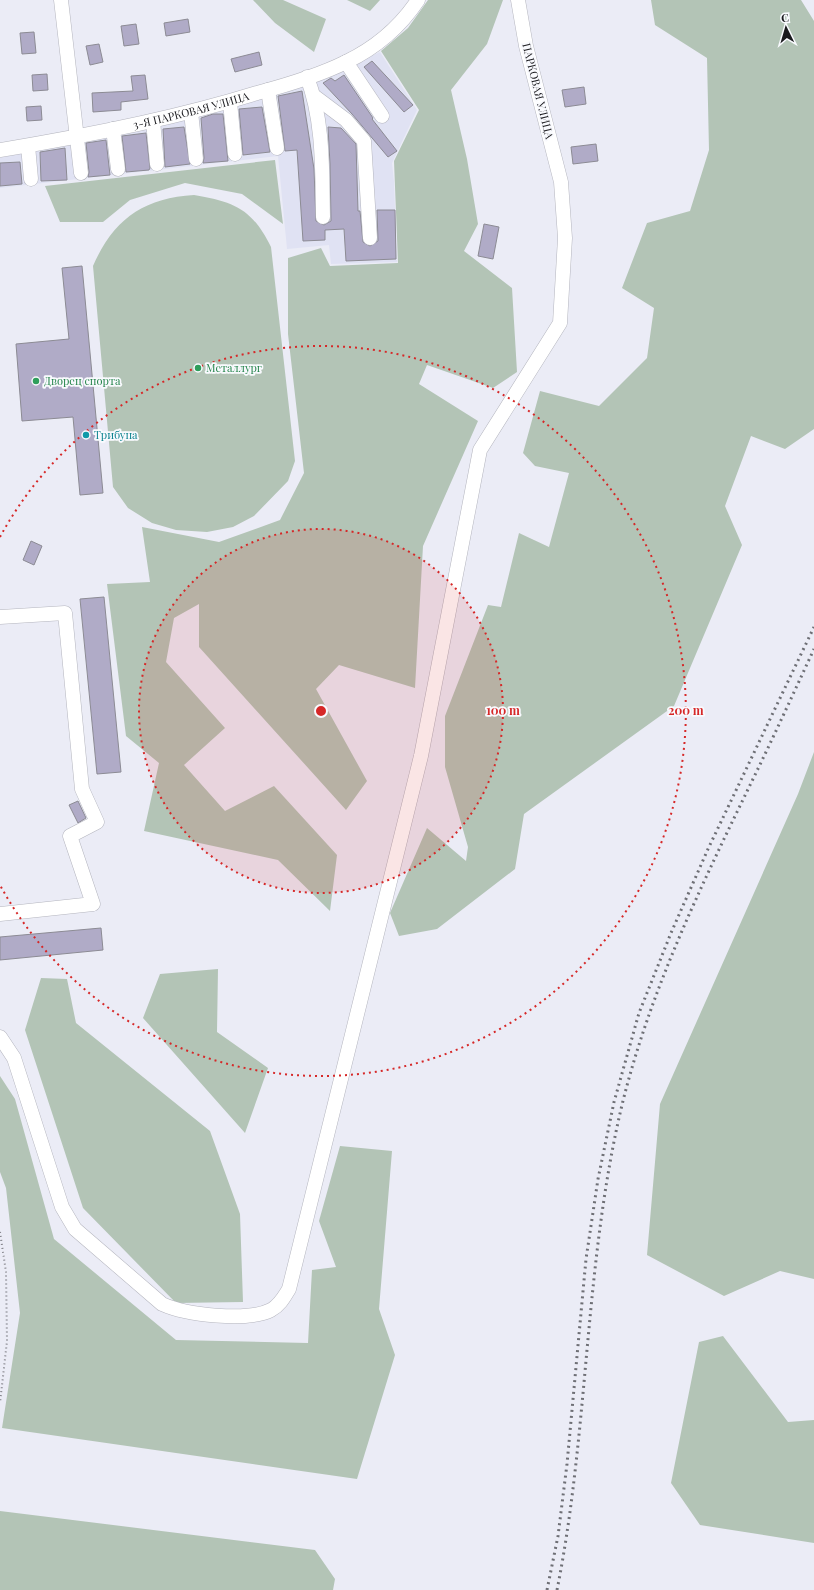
<svg xmlns="http://www.w3.org/2000/svg" width="814" height="1590" font-family="'Playfair Display',serif">
<style>
.built{fill:#e0e2f3}
.green{fill:#b3c4b6}
.building{fill:#b0abc7;stroke:#8c8b94}
.lines{fill:none;stroke-linecap:round;stroke-linejoin:round}
.minor-casing{stroke:#b4b5be;stroke-width:15}
.path{stroke:#7f7f86;stroke-width:2;stroke-dasharray:1 3;stroke-linecap:butt}
.minor{stroke:#fff;stroke-width:14}
.rail{stroke:#6e6f75;stroke-width:3;stroke-dasharray:2 4;stroke-linecap:butt}
.ring{fill:none;stroke:#d62828;stroke-width:2;stroke-dasharray:2 4}
.leisure-dot{fill:#2e9e5b;stroke:#f9fafe;stroke-width:1.5}
.culture-dot{fill:#0f9aa8;stroke:#f9fafe;stroke-width:1.5}
.labels{text-anchor:middle;stroke-width:3.5;stroke-linejoin:round;paint-order:stroke}
.street-label{font-size:11px;fill:#19191d;stroke:#f9fafe}
.leisure-label{font-size:11px;fill:#27864d;stroke:#f9fafe;text-anchor:start}
.culture-label{font-size:11px;fill:#0d838f;stroke:#f9fafe;text-anchor:start}
.centre{fill:#d62828;stroke:#f9fafe;stroke-width:2}
.ring-label{font-size:12px;text-anchor:middle;font-weight:bold;fill:#d62828;stroke:#f9fafe;stroke-width:3.5;stroke-linejoin:round;paint-order:stroke}
</style>
<rect width="100%" height="100%" fill="#ebecf6"/>
<path class="built" d="M380,52L417,110L392,163L394,182L397,262L331,264L329,245L287,249L278,156L0,188V158L316,82Z"/>
<path class="green" d="M253,0H283L326,19L314,52L275,23Z
M347,0H380L370,11Z
M428,0H503L487,44L451,90L467,159L478,224L464,251L512,288L517,372L493,388L427,365L419,384L478,421L423,546L415,688L339,665L316,689L367,781L346,810L199,647V604L174,618L166,662L225,728L184,765L225,811L274,786L337,855L330,911L278,860L144,831L159,763L126,736L107,584L150,582L142,527L219,542L280,520L304,473L288,334V258L321,248L330,266L398,263L394,161L419,110L381,51L408,28Z
M651,0H801L814,21V429L785,449L751,436L725,506L742,545L674,706L524,814L515,869L437,929L399,936L390,913L427,828L466,861L468,847L445,767V716L488,605L501,607L519,533L549,547L569,473L535,466L523,453L540,391L599,406L647,358L654,308L622,288L647,223L690,211L709,150L707,58L655,25Z
M275,160L283,224L242,194L185,183L130,200L103,222H60L45,186Z
M194,195C235,202 252,209 271,247L295,461L288,481L254,516L233,527L207,532L176,530L152,523L128,508L113,487L93,266C113,220 143,198 194,195Z
M814,752V1279L780,1271L724,1296L647,1255L660,1104L798,794Z
M218,969L217,1032L268,1068L245,1133L143,1018L160,974Z
M41,978L67,979L76,1023L210,1131L240,1214L243,1302L176,1303L83,1208L25,1030Z
M0,1076L15,1099L54,1239L176,1340L308,1343L312,1270L336,1267L319,1221L340,1146L392,1151L379,1309L395,1355L357,1479L2,1428L20,1313L6,1188L0,1172Z
M723,1336L788,1422L814,1420V1543L700,1525L671,1483L699,1342Z
M0,1511L315,1550L335,1579L333,1590H0Z"/>
<path class="building" d="M188,19L190,32L166,36L164,23Z
M136,24L139,44L124,46L121,26Z
M34,32L36,53L22,54L20,33Z
M99,44L103,62L90,65L86,46Z
M259,52L262,65L235,72L231,59Z
M372,61L413,105L404,112L364,67Z
M47,74L48,90L33,91L32,75Z
M145,75L148,99L121,102V110L93,112L92,93L133,91L131,76Z
M344,75L373,118L372,119L397,151L388,157L352,114L323,83L331,78L335,81Z
M584,87L586,104L565,107L562,90Z
M302,91L314,169L316,221L324,225L331,221L330,164L328,127L341,128L356,144L358,211H360L363,242L370,246L378,241L377,210H395L396,259L346,261L344,229L325,230V240L303,241L297,150L285,151L278,96Z
M41,106L42,120L27,121L26,107Z
M262,107L270,152L243,155L239,109Z
M213,114H223L228,161L203,163L204,158L201,118Z
M184,127L190,164L165,167L163,129Z
M146,133L150,168L149,170L126,172L122,136Z
M106,140L110,175L88,177L89,172L86,143Z
M596,144L598,161L573,164L571,147Z
M65,148L67,180L41,181L40,152Z
M20,162L22,184L0,186V163Z
M484,224L499,227L493,259L478,256Z
M82,266L103,493L80,495L73,417L22,421L16,344L69,339L62,268Z
M31,541L42,546L34,565L23,560Z
M104,597L121,772L97,774L80,599Z
M78,801L86,818L78,823L69,805Z
M101,928L103,950L0,960V937Z"/>
<g class="lines">
<g class="minor-casing">
<g id="minor">
<path d="M61,0L81,173"/>
<path d="M346,62L382,116"/>
<path d="M307,77C324,121 322,171 323,217"/>
<path d="M268,90L277,148"/>
<path d="M314,96L346,120L364,141L370,238"/>
<path d="M230,102L235,154"/>
<path d="M191,112L196,159"/>
<path d="M153,121L157,164"/>
<path d="M113,129L118,169"/>
<path d="M28,146L31,179"/>
<path id="s1" d="M0,150C86,136 173,119 257,93C287,85 318,76 346,62C375,48 400,27 418,0"/>
<path d="M0,617L65,613L82,789L97,822L70,836L93,904L0,914"/>
<path d="M0,1037L14,1058L62,1207L75,1229L162,1304C186,1315 247,1322 271,1310C280,1305 284,1297 289,1289L421,756L480,450L560,323L565,238L561,182L526,46L518,0"/>
</g>
</g>
<path class="path" d="M0,1232L6,1272L7,1341L0,1403"/>
<use href="#minor" class="minor"/>
<path class="rail" d="M547,1590L558,1536L567,1464L586,1259L598,1179L614,1102L639,1013L671,933L708,849L814,627
M557,1590C589,1430 584,1264 622,1105C650,990 702,884 753,779C774,736 794,692 814,649"/>
</g>
<circle cx="321" cy="711" r="182" fill="#d62828" fill-opacity=".12"/>
<g class="ring">
<circle cx="321" cy="711" r="182"/>
<path d="M0 537A365 365 0 1 1 0 885"/>
</g>
<g class="leisure-dot">
<circle cx="198" cy="368" r="4"/>
<circle cx="36" cy="381" r="4"/>
</g>
<circle class="culture-dot" cx="86" cy="435" r="4"/>
<g class="labels">
<g class="street-label">
<text transform="translate(538 91) rotate(76)" y="4">ПАРКОВАЯ УЛИЦА</text>
<text dy="4" stroke="none"><textPath href="#s1" startOffset="195">3-Я ПАРКОВАЯ УЛИЦА</textPath></text>
</g>
<g class="leisure-label">
<text x="206" y="372">Металлург</text>
<text x="44" y="385">Дворец спорта</text>
</g>
<g class="culture-label">
<text x="94" y="439">Трибуна</text>
</g>
</g>
<circle cx="321" cy="711" r="6" class="centre"/>
<g class="ring-label">
<text x="503" y="715">100 m</text>
<text x="686" y="715">200 m</text>
</g>
<g transform="translate(786 28) rotate(355)" stroke="#f9fafe" stroke-width="3" paint-order="stroke">
<path d="M0-3L7 15L0 10L-7 15Z" fill="#19191d"/>
<text y="-6" font-size="11" font-weight="bold" text-anchor="middle" fill="#19191d">С</text>
</g>
</svg>
